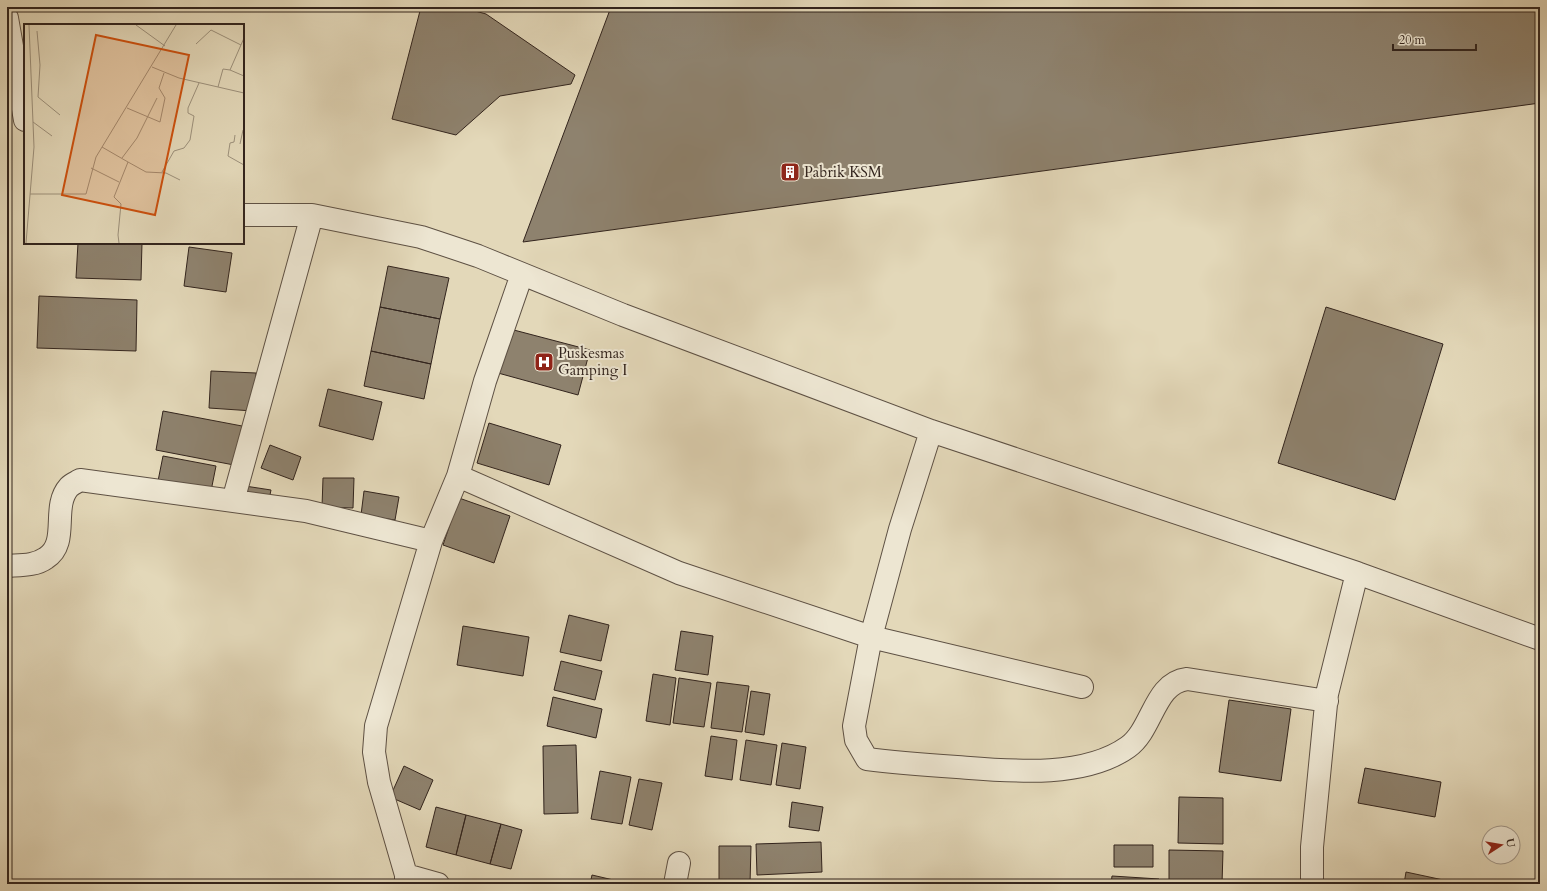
<svg xmlns="http://www.w3.org/2000/svg" width="1547" height="891" font-family="Cardo,serif">
<style>
.building{fill:#8e826e;stroke:#32241d}
.lines{fill:none;stroke-linecap:round;stroke-linejoin:round}
.minor-casing{stroke:#5e5144;stroke-width:24}
.minor{stroke:#ede6d2;stroke-width:22}
.labels{text-anchor:middle;stroke-width:4;stroke-linejoin:round;paint-order:stroke}
.poi-label{font-size:15px;fill:#32241d;stroke:#ede6d2;text-anchor:start}
.inset-road{fill:none;stroke:#9c907b;stroke-width:1}
.view{fill:#cd510f;fill-opacity:0.15;stroke:#cd510f;stroke-width:2}
.inset-edge{fill:none;stroke:#32241d;stroke-width:2}
</style>
<rect width="100%" height="100%" fill="#e3d8b9"/>
<filter id="stains"><feTurbulence type="fractalNoise" baseFrequency=".005" numOctaves="4"/><feColorMatrix values="0 0 0 0 .2 0 0 0 0 .09 0 0 0 0 .02 0 0 0 .5 -.17"/></filter>
<radialGradient id="worn" r=".72"><stop offset=".6" stop-color="#630" stop-opacity="0"/><stop offset="1" stop-color="#630" stop-opacity=".3"/></radialGradient>
<path class="building" d="M421,7H461L486,14L575,75L571,84L500,96L456,135L392,119Z
M611,7H1540V103L523,242Z
M78,243H142L141,280L76,278Z
M189,247L232,253L226,292L184,286Z
M388,266L449,278L440,319L380,307Z
M39,296L137,300L136,351L37,348Z
M380,307L440,319L431,364L371,351Z
M1326,307L1443,344L1395,500L1278,463Z
M510,329L590,350L578,395L498,373Z
M371,351L431,364L424,399L364,386Z
M211,371L256,373L253,411L209,408Z
M328,389L382,402L373,440L319,426Z
M163,411L242,426L234,465L156,450Z
M489,423L561,445L549,485L477,463Z
M270,445L301,457L293,480L261,468Z
M163,456L216,466L211,491L158,481Z
M323,478H354L353,508L322,507Z
M245,486L271,490L268,504L242,500Z
M364,491L399,497L395,520L361,515Z
M459,498L510,516L494,563L443,545Z
M569,615L609,625L601,661L560,652Z
M463,626L529,637L523,676L457,665Z
M681,631L713,636L708,675L675,670Z
M561,661L602,671L595,700L554,690Z
M653,674L676,678L670,725L646,721Z
M679,678L711,683L704,727L673,723Z
M717,682L749,686L742,732L711,728Z
M751,691L770,694L764,735L745,732Z
M553,697L602,709L596,738L547,726Z
M1229,700L1291,709L1281,781L1219,772Z
M711,736L737,740L732,780L705,776Z
M746,740L777,745L771,785L740,780Z
M782,743L806,747L800,789L776,785Z
M576,745L578,813L544,814L543,746Z
M404,766L433,780L420,810L390,797Z
M1365,768L1441,782L1435,817L1358,803Z
M600,771L631,777L622,824L591,819Z
M639,779L662,783L652,830L629,825Z
M1179,797L1223,798V844L1178,843Z
M792,802L823,807L819,831L789,827Z
M436,807L466,815L456,855L426,847Z
M466,815L501,824L490,864L456,855Z
M501,824L522,830L511,869L490,864Z
M821,842L822,872L757,875L756,844Z
M1114,845H1153V867H1114Z
M719,846H751L750,884H719Z
M1169,850L1223,851L1222,884H1169Z
M1406,872L1462,884H1404Z
M592,875L622,882L621,884H590Z
M1112,876L1159,879L1158,884H1111Z"/>
<g class="lines">
<g class="minor-casing">
<path id="minor" d="M7,18L25,120
M243,215H312L421,237L478,256L623,315L931,431L1357,573L1540,639
M931,431L900,529L871,637L854,726L856,740L867,759C897,763 927,765 957,767C1009,771 1083,779 1128,747C1153,729 1154,683 1187,679L1327,701
M458,476L679,573L871,637L1082,687
M233,501L312,215
M7,566C20,565 35,566 46,558C70,543 51,507 69,487C72,484 77,482 80,480L306,511L431,541L458,476L485,381L522,274
M406,875L438,884
M406,884V875L379,782L374,752L376,726L431,541
M675,884L679,863
M1312,884V847L1327,694L1357,573"/>
</g>
<use href="#minor" class="minor"/>
</g>
<defs>
<g id="building-square" transform="scale(1)"><rect x="-9" y="-9" width="18" height="18" rx="4" fill="#8f2418" stroke="#ede6d2"/><path d="M-4-6H4V6H1V3H-1V6H-4ZM-2.5-4.3h1.7v1.8h-1.7ZM.8-4.3h1.7v1.8H.8ZM-2.5-1h1.7V.8h-1.7ZM.8-1h1.7V.8H.8Z" fill="#fff"/></g>
<g id="hospital-square" transform="scale(1)"><rect x="-9" y="-9" width="18" height="18" rx="4" fill="#8f2418" stroke="#ede6d2"/><path d="M-5-5h3v3.5h4V-5h3V5h-3V1.5h-4V5h-3Z" fill="#fff"/></g>
</defs>
<g fill-rule="evenodd">
<use href="#building-square" x="790" y="172"/>
<use href="#hospital-square" x="544" y="362"/>
</g>
<g class="labels">
<g class="poi-label">
<text x="804" y="177">Pabrik KSM</text>
<text x="558" y="358">Puskesmas<tspan x="558" dy="17">Gamping I</tspan></text>
</g>
</g>
<g transform="translate(24 24)">
<rect width="220" height="220" fill="#e3d8b9"/>
<path class="inset-road" d="M112,1L141,22M13,7L16,41L14,73L36,91M172,20L187,6L217,21M128,43L155,54L220,69M206,46L220,52M194,63L199,45L206,46L220,14M103,84L136,98L141,74L135,64L140,49M9,98L28,112M211,111L210,118L206,119L204,132L220,141M216,120L219,106M78,123L104,138L90,173L97,180L94,211L95,219M98,134L113,114L133,74M104,138L122,148L142,149L156,156M67,144L95,158M138,148L150,127L160,124L166,116L170,92L164,89V84L175,59M0,149V164M6,170H62L72,133L152,1M2,219L10,123L5,1"/>
<path class="view" d="M72,11L165,31L131,191L38,171Z"/>
<rect width="220" height="220" class="inset-edge"/>
</g>
<rect width="1547" height="891" fill="none" stroke="#e3d8b9" stroke-width="24"/>
<rect x="8" y="8" width="1531" height="875" fill="none" stroke="#32241d" stroke-width="2"/>
<rect x="12" y="12" width="1523" height="867" fill="none" stroke="#32241d"/>
<g transform="translate(1501 845) rotate(78)"><circle r="19" fill="#ede6d2" stroke="#a2988a"/>
<path d="M0-3L7 15L0 10L-7 15Z" fill="#8f2418"/>
<text y="-6" font-size="11" font-weight="bold" text-anchor="middle" fill="#32241d">U</text>
</g>
<path d="M1393 44v6h83v-6" fill="none" stroke="#32241d" stroke-width="2"/>
<text x="1399" y="44" font-size="12" fill="#32241d" stroke="#ede6d2" stroke-width="3" paint-order="stroke">20 m</text>
<rect width="100%" height="100%" filter="url(#stains)"/>
<rect width="100%" height="100%" fill="url(#worn)"/>
</svg>
